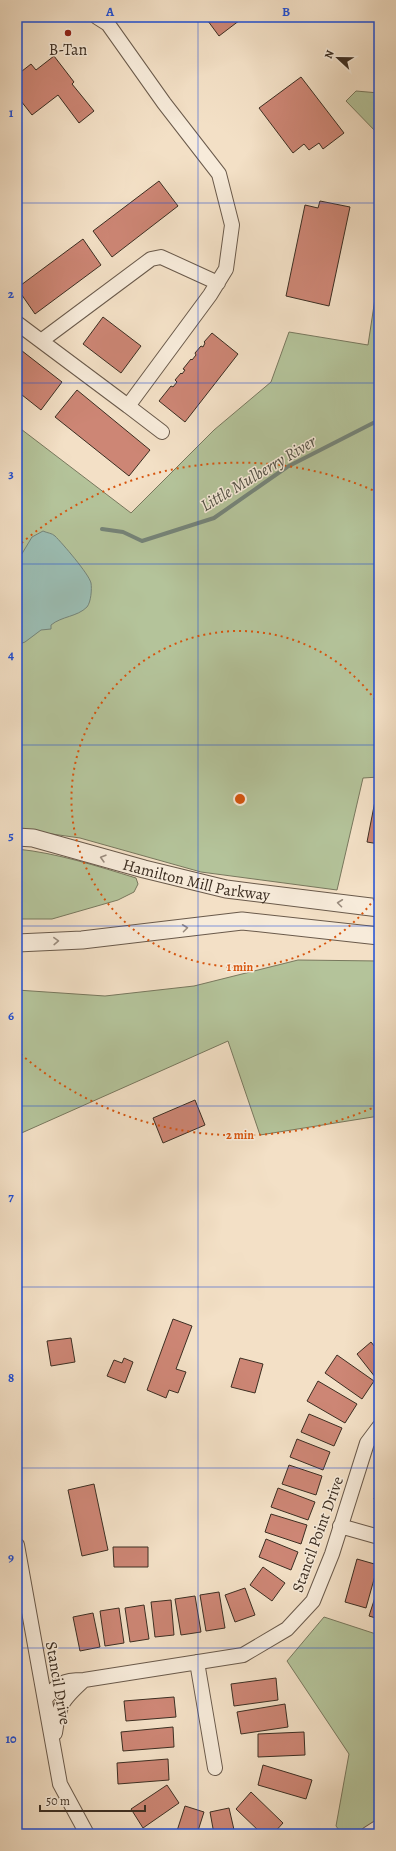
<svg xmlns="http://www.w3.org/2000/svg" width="396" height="1851" font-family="Alegreya,serif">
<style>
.green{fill:#b4c39a;stroke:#78785e}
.water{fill:#9bbdb3;stroke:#758479}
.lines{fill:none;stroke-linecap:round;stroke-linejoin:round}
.stream{stroke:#758479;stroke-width:4}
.building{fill:#cd8675;stroke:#3c2e22}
.minor-casing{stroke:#6a5a4b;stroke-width:16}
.tertiary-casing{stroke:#6a5a4b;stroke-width:19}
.minor{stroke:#f7ebda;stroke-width:14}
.tertiary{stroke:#f7ebda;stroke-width:17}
.oneway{stroke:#9a8c7e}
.grid{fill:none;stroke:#1d4ed8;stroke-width:1;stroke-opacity:0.55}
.ring{fill:none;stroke:#d7550e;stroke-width:2;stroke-dasharray:2 4}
.poi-dot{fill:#8f2418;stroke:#f7ebda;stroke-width:1.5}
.labels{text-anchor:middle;stroke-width:3;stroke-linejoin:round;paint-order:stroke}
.poi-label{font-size:16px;fill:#3c2e22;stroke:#f7ebda}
.street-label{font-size:16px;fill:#3c2e22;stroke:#f7ebda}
.water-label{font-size:17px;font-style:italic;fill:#545246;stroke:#f7ebda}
.centre{fill:#d7550e;stroke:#f7ebda;stroke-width:2}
.ring-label{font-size:12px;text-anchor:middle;font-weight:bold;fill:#d7550e;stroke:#f7ebda;stroke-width:3;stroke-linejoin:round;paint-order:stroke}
.neatline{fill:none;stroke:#1d4ed8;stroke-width:1.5}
.grid-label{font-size:13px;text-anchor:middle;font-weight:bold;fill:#1d4ed8}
</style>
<rect width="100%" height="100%" fill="#f3e0c6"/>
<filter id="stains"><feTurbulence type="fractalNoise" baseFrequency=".005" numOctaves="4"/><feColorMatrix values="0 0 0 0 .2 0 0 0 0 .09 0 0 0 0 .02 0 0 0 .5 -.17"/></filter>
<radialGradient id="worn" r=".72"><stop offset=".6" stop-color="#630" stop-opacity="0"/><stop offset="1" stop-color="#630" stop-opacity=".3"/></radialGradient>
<path class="green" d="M356,91L379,93V135L346,101Z
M379,272V777L363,778L337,890L201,872L80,838L17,829V426L131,513L214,430L271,382L289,332L368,345Z
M17,849C57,853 97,866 136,878L138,884L134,892L118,900L52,919H17Z
M298,960L379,961V1116L260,1135L228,1041L17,1135V990L105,996L194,986Z
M324,1617L379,1635V1831L374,1834H342L336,1826L349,1754L287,1661Z"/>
<path class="water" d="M43,531C47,533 52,533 55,536C62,543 89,574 91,583C92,589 91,602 87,607C77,617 62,616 51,625V629L41,630L25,642L17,645V562L32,537Z"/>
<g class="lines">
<path class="stream" d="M102,529L123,532L142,541L214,518L287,467L379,420"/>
</g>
<path class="building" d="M205,17H244L219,36Z
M54,56L74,82L72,84L94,111L79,123L58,95L32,115L17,96V75L31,64L36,70Z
M301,77L344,133L323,149L319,143L309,150L304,144L293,153L259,108Z
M159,181L178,206L112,257L93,231Z
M320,201L350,207L329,306L286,296L305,205L318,208Z
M83,239L101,265L35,314L17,288Z
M103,317L141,346L121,373L83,344Z
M212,333L238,354L185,422L159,401L171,386L173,387L177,382L175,380L181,373L182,374L185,370L183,369L191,359L192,360L196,355L195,353L201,346L203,347L205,343L204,342Z
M17,347L62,382L41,410L17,391Z
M77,390L150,450L129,476L55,417Z
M375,801L379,802V844L367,842Z
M195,1100L205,1125L163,1143L153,1118Z
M173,1319L192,1326L176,1369L186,1372L178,1393L169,1390L166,1398L147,1390Z
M71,1338L75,1362L51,1366L47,1341Z
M371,1342L379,1352V1382L357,1354Z
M337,1355L374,1381L362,1399L325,1373Z
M124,1358L133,1362L125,1383L107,1376L114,1360L122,1363Z
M240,1358L263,1364L255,1393L231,1387Z
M318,1381L357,1404L345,1423L307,1401Z
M309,1414L342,1428L334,1446L301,1432Z
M297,1439L330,1452L323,1470L290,1457Z
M289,1465L322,1476L316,1495L282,1484Z
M94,1484L108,1550L82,1556L68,1490Z
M379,1486V1502L374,1499Z
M278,1488L315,1502L308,1520L271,1507Z
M271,1514L307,1525L301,1544L265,1532Z
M266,1539L298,1552L291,1570L259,1557Z
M113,1547H148V1567H114Z
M357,1559L378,1565L366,1608L345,1602Z
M263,1567L285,1583L272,1601L250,1585Z
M379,1585V1619L369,1616Z
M245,1588L255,1615L235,1622L225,1595Z
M219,1592L225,1628L206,1631L200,1595Z
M195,1596L201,1632L181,1635L175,1599Z
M171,1600L174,1635L155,1637L151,1602Z
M144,1605L149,1639L130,1642L125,1608Z
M119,1608L124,1643L105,1646L100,1611Z
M93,1613L100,1647L80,1651L73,1617Z
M276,1678L278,1700L234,1706L231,1684Z
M174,1697L176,1717L126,1721L124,1701Z
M285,1704L288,1727L241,1734L237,1712Z
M173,1727L174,1747L123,1751L121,1732Z
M304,1732L305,1755L258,1757V1734Z
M168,1759L169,1780L118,1784L117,1763Z
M263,1765L312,1780L306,1799L258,1785Z
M167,1785L179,1803L143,1828L131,1809Z
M251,1792L283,1823L273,1834H262L236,1809Z
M185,1806L204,1812L197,1834H176Z
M229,1808L235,1834H214L210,1812Z"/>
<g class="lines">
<g class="minor-casing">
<path id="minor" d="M97,17L108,24L164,103L219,174L232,225L226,269L210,295L128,406L41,341L151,259L161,257L218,283
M17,323L41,341
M128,406L162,432
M340,1526L379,1537
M17,1545L60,1784L87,1834
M197,1662L215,1768
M45,1699C59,1683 62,1680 84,1680L243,1655L287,1629L313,1601L332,1554L367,1443L379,1427
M55,1733C59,1704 62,1700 84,1680
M368,1834L379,1827"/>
</g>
<g class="tertiary-casing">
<g id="tertiary">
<path id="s1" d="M17,837L33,838L144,869L226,889L379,908"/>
<path d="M17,943L82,940L242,921L379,936"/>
</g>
</g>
<use href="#minor" class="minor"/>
<use href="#tertiary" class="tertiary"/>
</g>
<defs><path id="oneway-chevron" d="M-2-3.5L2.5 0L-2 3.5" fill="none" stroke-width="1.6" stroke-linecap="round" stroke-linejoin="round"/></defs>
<g class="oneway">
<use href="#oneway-chevron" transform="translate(103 858) rotate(-164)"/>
<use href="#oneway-chevron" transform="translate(340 903) rotate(-173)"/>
<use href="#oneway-chevron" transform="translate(185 928) rotate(-7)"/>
<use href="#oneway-chevron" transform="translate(56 941) rotate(-2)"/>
</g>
<path class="grid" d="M198,17V1834M17,203H379M17,383H379M17,564H379M17,745H379M17,926H379M17,1106H379M17,1287H379M17,1468H379M17,1648H379"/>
<g class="ring">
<path d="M378 894A168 168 0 1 1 378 704"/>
<path d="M377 1106A336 336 0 0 1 17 1051M17 547A336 336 0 0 1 377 492"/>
</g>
<circle class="poi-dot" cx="68" cy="33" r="4"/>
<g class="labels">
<g class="poi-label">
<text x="68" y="55">B-Tan</text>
</g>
<g class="street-label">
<text dy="6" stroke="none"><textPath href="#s1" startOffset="185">Hamilton Mill Parkway</textPath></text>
<text transform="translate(317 1534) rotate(-70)" y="6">Stancil Point Drive</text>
<text transform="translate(59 1683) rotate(80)" y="6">Stancil Drive</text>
</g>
<g class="water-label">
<text transform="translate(258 473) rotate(-31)" y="6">Little Mulberry River</text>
</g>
</g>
<circle cx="240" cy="799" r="6" class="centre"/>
<g class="ring-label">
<text x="240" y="971">1 min</text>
<text x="240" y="1139">2 min</text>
</g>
<rect width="396" height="1851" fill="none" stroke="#f3e0c6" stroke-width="44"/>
<g transform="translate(338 58) rotate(292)" stroke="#f7ebda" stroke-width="3" paint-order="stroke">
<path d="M0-3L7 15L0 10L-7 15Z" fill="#3c2e22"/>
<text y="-6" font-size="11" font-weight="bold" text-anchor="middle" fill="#3c2e22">N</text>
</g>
<path d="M40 1805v6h105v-6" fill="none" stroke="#3c2e22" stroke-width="2"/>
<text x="46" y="1805" font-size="12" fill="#3c2e22" stroke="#f7ebda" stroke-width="3" paint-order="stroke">50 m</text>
<rect x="22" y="22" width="352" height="1807" class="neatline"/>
<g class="grid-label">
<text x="110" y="16">A</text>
<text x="286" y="16">B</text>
<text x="11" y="117">1</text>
<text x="11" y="298">2</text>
<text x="11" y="478">3</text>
<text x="11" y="659">4</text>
<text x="11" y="840">5</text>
<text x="11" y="1020">6</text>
<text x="11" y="1201">7</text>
<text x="11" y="1382">8</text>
<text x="11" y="1562">9</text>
<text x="11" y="1743">10</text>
</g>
<rect width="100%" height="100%" filter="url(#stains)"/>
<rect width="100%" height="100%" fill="url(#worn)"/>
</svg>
